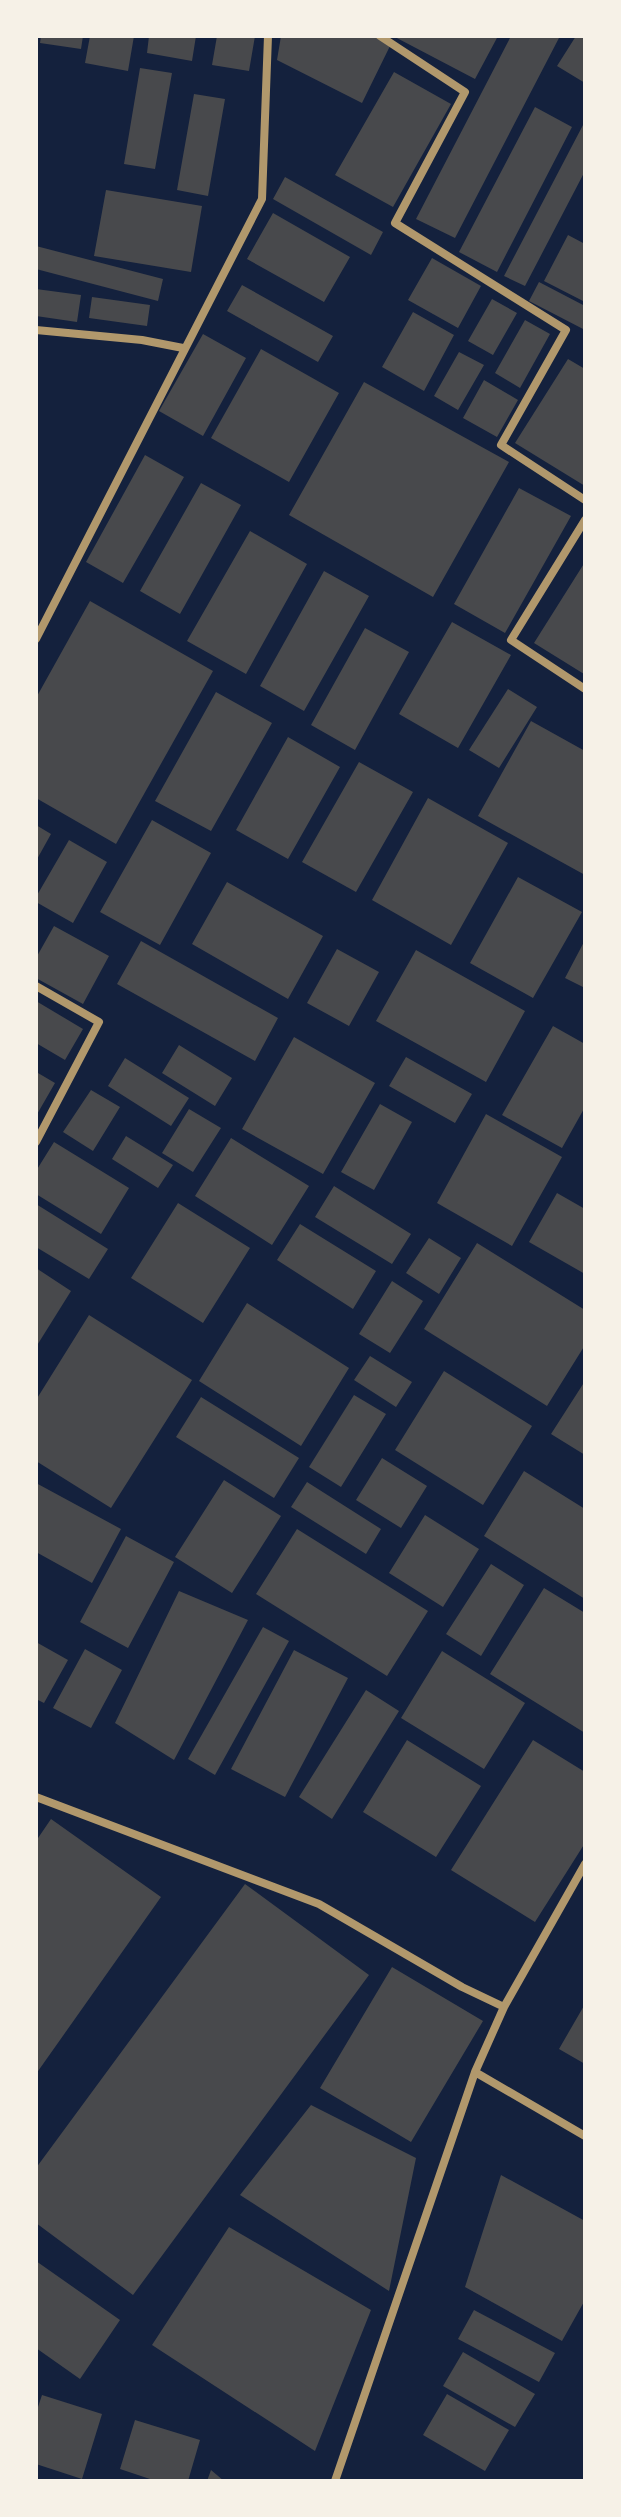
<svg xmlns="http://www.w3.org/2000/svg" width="621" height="2517" font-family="'Golos Text',sans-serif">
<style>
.building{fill:#48494c}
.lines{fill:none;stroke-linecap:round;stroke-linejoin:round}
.minor{stroke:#b1986c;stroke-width:8}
</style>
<rect width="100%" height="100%" fill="#14213d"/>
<path class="building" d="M41,36H83L81,49L40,43Z
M90,36H134L128,71L85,63Z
M149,36H196L192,61L147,53Z
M217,36H255L249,71L212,65Z
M281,36H375L390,46L362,103L277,60Z
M393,36H498L475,79Z
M511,36H560L455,238L416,219Z
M576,36H585V83L557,66Z
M140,68L172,73L155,169L124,164Z
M394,72L451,104L393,207L335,175Z
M194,94L225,99L208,196L177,190Z
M535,107L572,127L497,272L459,252Z
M583,125L585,126V171L525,286L504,276Z
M285,177L383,232L371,255L273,199Z
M106,190L202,206L191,272L94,256Z
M273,213L350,257L324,302L247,259Z
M568,235L585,244V302L544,281Z
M36,246L163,279L158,301L36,269Z
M432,258L481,286L458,328L408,300Z
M539,282L585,306V330L529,301Z
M242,285L333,336L318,362L227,311Z
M36,289L81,295L77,322L36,316Z
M92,297L150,305L147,326L89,318Z
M492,299L517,313L493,355L468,341Z
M413,312L454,335L424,391L382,367Z
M525,320L550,334L520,388L495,373Z
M203,334L246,358L203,436L159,411Z
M261,349L339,393L289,482L211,438Z
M459,352L484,365L458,410L434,396Z
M568,359L585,369V486L515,443Z
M484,380L518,400L497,437L463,418Z
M364,382L509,462L433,597L289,515Z
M145,455L184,477L123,583L86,562Z
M201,483L241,505L180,614L140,591Z
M519,488L571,516L505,633L454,604Z
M250,531L307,564L246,674L187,641Z
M585,562V673L584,674L534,643Z
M324,571L369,596L304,711L260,686Z
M90,601L213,671L116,844L36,798V698Z
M452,622L511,655L458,748L399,714Z
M365,628L409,652L355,750L311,725Z
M508,689L537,707L499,768L469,750Z
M216,692L272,723L211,831L155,801Z
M531,721L585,751V875L478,816Z
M288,737L340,767L288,859L236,830Z
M359,762L413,792L356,892L302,862Z
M428,798L508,843L451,945L372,900Z
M152,820L211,853L160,945L100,912Z
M36,825L51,834L36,861Z
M69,840L107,862L73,923L36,902V897Z
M518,877L582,912L533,998L470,963Z
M227,882L323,936L288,999L192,944Z
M54,926L109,956L83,1004L36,978V958Z
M585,940V988L565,978Z
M141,941L278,1018L255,1061L117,984Z
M337,949L379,972L349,1026L307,1003Z
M416,950L525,1011L486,1082L376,1021Z
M36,1001L83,1029L65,1060L36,1043Z
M553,1026L585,1044V1107L562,1148L502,1115Z
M294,1037L375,1083L323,1174L242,1129Z
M179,1045L232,1078L215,1106L162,1073Z
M406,1057L472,1094L455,1123L389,1086Z
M125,1058L189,1098L171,1126L108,1086Z
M38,1073L55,1083L36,1116V1077Z
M91,1090L120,1107L93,1151L63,1132Z
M380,1104L412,1122L374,1190L341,1172Z
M189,1109L221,1128L193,1172L162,1153Z
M486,1114L562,1157L512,1246L437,1203Z
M126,1136L173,1165L158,1188L112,1159Z
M231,1138L309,1186L272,1245L195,1196Z
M54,1142L129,1188L101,1234L36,1194V1171Z
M334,1186L411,1234L392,1264L315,1217Z
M557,1193L585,1209V1274L529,1242Z
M178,1203L250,1248L203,1323L131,1278Z
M36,1204L108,1249L89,1279L36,1247Z
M300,1224L376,1271L353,1309L277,1260Z
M429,1238L461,1258L439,1294L406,1273Z
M477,1243L585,1310V1345L547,1406L424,1329Z
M36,1268L71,1291L36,1347Z
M392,1281L423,1301L390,1353L359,1334Z
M247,1303L349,1368L301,1446L199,1381Z
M89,1315L192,1380L111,1508L36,1461V1400Z
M370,1356L412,1382L396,1407L354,1380Z
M444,1371L532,1426L483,1505L395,1450Z
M585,1381V1455L551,1434Z
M354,1395L386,1414L341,1487L309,1467Z
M201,1397L299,1458L274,1498L176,1437Z
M382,1458L427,1486L401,1528L356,1500Z
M524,1471L585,1509V1599L484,1536Z
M224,1480L281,1516L232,1593L175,1557Z
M307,1482L381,1529L366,1554L291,1507Z
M36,1483L121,1529L92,1583L36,1552Z
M425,1515L479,1549L443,1607L389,1573Z
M297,1529L428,1611L387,1676L256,1594Z
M126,1536L174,1562L128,1648L80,1622Z
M491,1564L524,1585L481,1656L446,1634Z
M544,1588L585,1613V1733L490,1674Z
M179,1591L248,1620L174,1760L115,1723Z
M263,1627L289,1641L215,1775L188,1759Z
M36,1642L68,1660L44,1703L36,1699Z
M85,1649L122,1670L91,1728L53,1708Z
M294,1650L348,1678L285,1797L231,1769Z
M442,1651L525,1703L484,1769L401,1718Z
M366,1690L399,1711L332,1819L299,1797Z
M407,1740L481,1786L436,1857L363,1812Z
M533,1740L585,1772V1843L535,1922L451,1870Z
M51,1819L161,1897L36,2074V1841Z
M245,1884L369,1975L133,2295L36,2223V2168Z
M392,1967L483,2021L411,2142L320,2088Z
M585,2004V2064L559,2049Z
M311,2105L416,2158L389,2291L240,2195Z
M501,2175L585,2221V2300L562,2341L465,2287Z
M229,2227L371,2310L315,2451L152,2345Z
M36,2261L120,2320L80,2379L36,2348Z
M474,2310L555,2353L539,2382L458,2339Z
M463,2352L535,2394L515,2427L443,2386Z
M447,2394L509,2430L485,2471L423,2435Z
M42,2395L102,2414L82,2479L36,2464V2413Z
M135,2420L200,2440L188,2481H156L120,2469Z
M211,2470L224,2481H207Z"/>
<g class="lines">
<path class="minor" d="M380,36L465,92L395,223L566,330L501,445L585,500
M36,330L142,340L183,348
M585,520L511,640L585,689
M36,639L262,199L268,36
M36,986L99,1022L36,1142
M36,1797L319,1904L462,1987L504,2007
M475,2072L585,2136
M335,2481L475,2072L504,2007L585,1864"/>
</g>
<rect width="621" height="2517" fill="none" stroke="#f6f1e7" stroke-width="76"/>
</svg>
